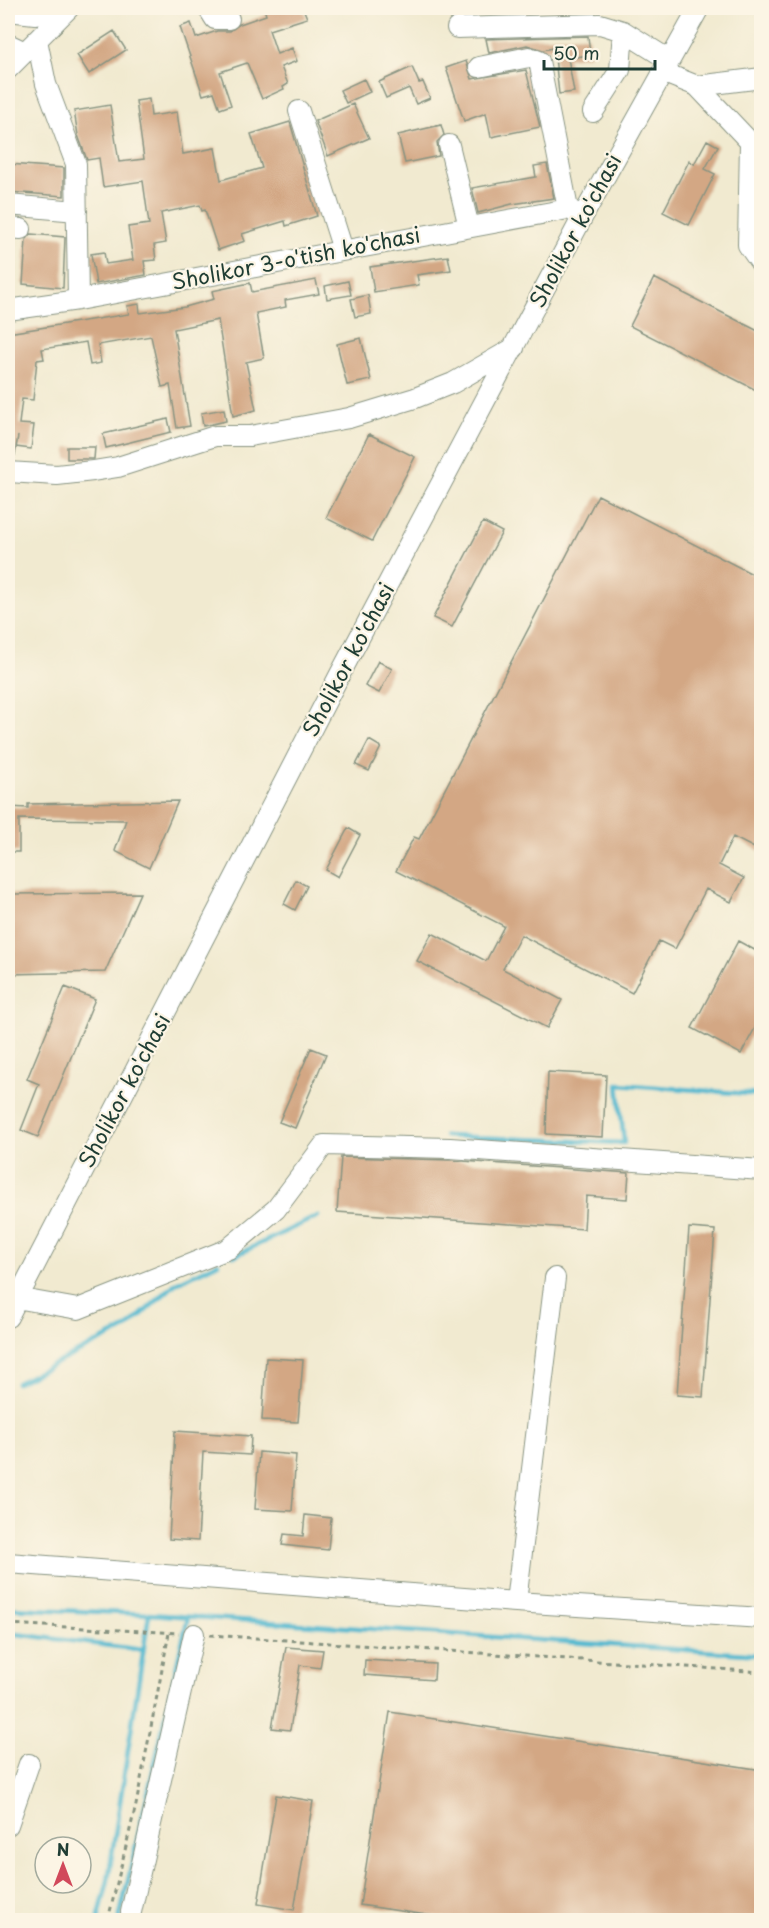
<svg xmlns="http://www.w3.org/2000/svg" width="769" height="1928" font-family="'Playpen Sans',sans-serif">
<style>
.lines{fill:none;stroke-linecap:round;stroke-linejoin:round}
.stream{stroke:#52b9d0;stroke-width:4.5}
.building{fill:#d3a784}
.minor-casing{stroke:#889482;stroke-width:22}
.path{stroke:#889482;stroke-width:3;stroke-dasharray:4.5 4.5;stroke-linecap:butt}
.minor{stroke:#fff;stroke-width:20}
.labels{text-anchor:middle;stroke-width:4.5;stroke-linejoin:round;paint-order:stroke}
.street-label{font-size:21px;fill:#1f3d34;stroke:#fcf5e5}
</style>
<rect width="100%" height="100%" fill="#fcf5e5"/>
<filter id="ink" filterUnits="userSpaceOnUse"><feTurbulence type="fractalNoise" baseFrequency=".0167" numOctaves="2"/><feDisplacementMap in="SourceGraphic" scale="12" xChannelSelector="R" yChannelSelector="G"/><feConvolveMatrix kernelMatrix="1 2 1 2 8 2 1 2 1" color-interpolation-filters="sRGB"/></filter>
<filter id="wash" filterUnits="userSpaceOnUse"><feTurbulence type="fractalNoise" baseFrequency=".008" numOctaves="4" result="noise"/><feDisplacementMap in="SourceGraphic" scale="24" xChannelSelector="R" yChannelSelector="G"/><feGaussianBlur stdDeviation="1.35" result="paint"/><feColorMatrix in="noise" values="0 0 0 0 0 0 0 0 0 0 0 0 0 0 0 0 0 1.4 0 .05"/><feComposite in="paint" operator="in"/></filter>
<g filter="url(#wash)">
<rect width="100%" height="100%" fill="#f1ead0"/>
<g class="lines">
<path class="stream" d="M445,1136L624,1143L618,1084L762,1095
M234,1256L318,1216
M17,1383L128,1327L176,1283L218,1263
M8,1608L149,1614L762,1655
M8,1633L143,1650
M98,1920L108,1880L149,1614
M119,1920L188,1617"/>
</g>
<g id="blocks">
<path class="building" d="M264,8H303L307,18L269,30L277,54L292,48L297,61L281,67L288,84L283,87L284,89L262,99L247,63L220,72L231,105L220,109L214,92L203,95L180,27L191,23L196,38L217,31H230L240,24L266,15Z
M114,31L126,50L89,74L77,55Z
M588,36L590,55L568,58L574,92L559,94L554,48L543,50L527,45L489,53L486,39Z
M466,61L472,79L526,70L540,127L491,137L486,113L464,121L446,68Z
M412,67L419,83L423,82L430,98L416,104L409,88L386,98L379,82Z
M364,79L370,92L346,103L340,90Z
M149,99L151,116L177,112L183,154L215,148L221,180L262,168L251,134L290,122L317,216L286,226L285,221L242,234L245,241L218,250L205,210L202,211L200,205L161,213L166,243L154,245L156,260L144,261L146,275L96,284L91,254L104,252L106,264L133,260L128,227L149,224L143,181L103,187L99,158L87,160L78,135L74,111L110,105L119,162L144,159L136,101Z
M353,104L369,138L328,156L315,121Z
M441,125L444,135L437,142L439,156L405,163L398,135Z
M707,140L718,146L705,169L715,174L689,225L663,212L689,161L694,164Z
M8,164L64,168V196L8,192Z
M547,164L554,198L512,204L478,213L472,188L536,177L534,166Z
M31,234L65,237L63,288L23,284L26,240Z
M448,256L451,270L417,275L419,285L374,292L370,267Z
M654,278L762,333V393L630,326Z
M316,280L319,294L285,300L286,307L256,313L264,358L246,362L256,410L233,416L218,320L174,329L190,426L177,428L170,385L162,387L151,336L98,345L101,363L90,365L86,342L42,349L44,359L37,360L33,400L22,399L19,424L34,425L31,449L16,447L18,436L15,455H8L10,398H8V333L129,314L127,306L139,304L140,313L185,307L214,299L212,291L250,283L252,292Z
M348,281L351,295L327,299L325,286Z
M368,295L371,314L355,317L351,299Z
M361,338L371,380L347,385L337,344Z
M224,409L226,421L203,426L201,413Z
M168,419L171,432L106,448L103,434Z
M369,434L415,457L372,541L326,518Z
M67,447H95L94,459H67Z
M598,495L762,579V852L733,837L719,865L744,878L731,902L706,889L675,949L659,941L632,993L521,935L503,969L562,1000L547,1028L417,961L432,933L486,961L504,926L396,871L414,837L419,839Z
M483,522L502,532L452,627L433,618Z
M378,661L392,669L379,693L365,686Z
M369,740L381,747L369,771L356,765Z
M178,801L149,868L115,851L126,820L19,819V852H8V807L28,808V804Z
M348,828L360,835L338,877L326,870Z
M296,880L307,886L295,910L284,904Z
M140,893L105,972L8,974V894Z
M738,941L762,954V1015L741,1054L692,1028Z
M65,987L95,999L38,1137L21,1130L39,1084L27,1079Z
M311,1048L326,1054L295,1128L279,1122Z
M548,1072L606,1075L603,1137L546,1134Z
M341,1157L449,1160L629,1173L627,1199L586,1196L584,1229L337,1212Z
M689,1228L715,1230L703,1397L677,1395Z
M266,1358L303,1360L298,1422L262,1420Z
M175,1431L251,1436L250,1455L203,1452L198,1541L169,1539Z
M259,1452L296,1455L292,1511L255,1509Z
M305,1515L331,1518L328,1550L282,1545L284,1534L303,1536Z
M286,1647L323,1650L320,1668L300,1665L290,1730L272,1728Z
M365,1660L435,1664L434,1680L364,1675Z
M390,1712L762,1770V1920H461L360,1905Z
M276,1795L313,1801L294,1910L258,1904Z"/>
</g>
</g>
<g filter="url(#ink)">
<use href="#blocks" fill-opacity="0" stroke="#889482" stroke-width="1.5"/>
<g class="lines">
<g class="minor-casing">
<path id="minor" d="M208,8L215,19H229
M8,11L35,14L64,8
M457,28L600,24L623,31L669,60
M37,40L46,84L76,164L78,300
M8,44L25,52
M479,67L529,57L539,61L568,209
M8,69L69,8
M662,72L697,86L750,142L748,245L762,265
M697,86L762,78
M299,111L343,250
M593,112L620,70L623,31
M449,145L469,227
M8,205L77,211
M8,228L21,229
M8,310L78,300L568,209L583,216
M8,472L57,475L93,471L118,467L215,436H250L349,418L415,398L453,383L514,348
M16,1298L78,1309L228,1249L276,1209L324,1145L450,1148L762,1170
M8,1317L339,676L583,216L699,8
M8,1563L516,1602L762,1618
M516,1602L555,1278
M8,1825L29,1764
M131,1912L194,1634"/>
</g>
<path class="path" d="M8,1624L179,1633
M210,1635L762,1672
M108,1920L136,1805L169,1633"/>
<use href="#minor" class="minor"/>
</g>
</g>
<g class="labels">
<g class="street-label">
<text transform="translate(576 231) rotate(-62)" y="7">Sholikor ko'chasi</text>
<text transform="translate(296 259) rotate(-11)" y="7">Sholikor 3-o'tish ko'chasi</text>
<text transform="translate(349 660) rotate(-62)" y="7">Sholikor ko'chasi</text>
<text transform="translate(125 1091) rotate(-62)" y="7">Sholikor ko'chasi</text>
</g>
</g>
<rect width="769" height="1928" fill="none" stroke="#fcf5e5" stroke-width="30"/>
<g transform="translate(63 1865)"><circle r="28" fill="#fcf5e5" stroke="#a4ab9e" stroke-width="1.5"/>
<path d="M0-4.5L10 22L0 15L-10 22Z" fill="#d1495b"/>
<text y="-9" font-size="16" font-weight="bold" text-anchor="middle" fill="#1f3d34">N</text>
</g>
<path d="M544 60v9h111v-9" fill="none" stroke="#1f3d34" stroke-width="3"/>
<text x="553" y="60" font-size="18" fill="#1f3d34" stroke="#fcf5e5" stroke-width="4.5" paint-order="stroke">50 m</text>
</svg>
